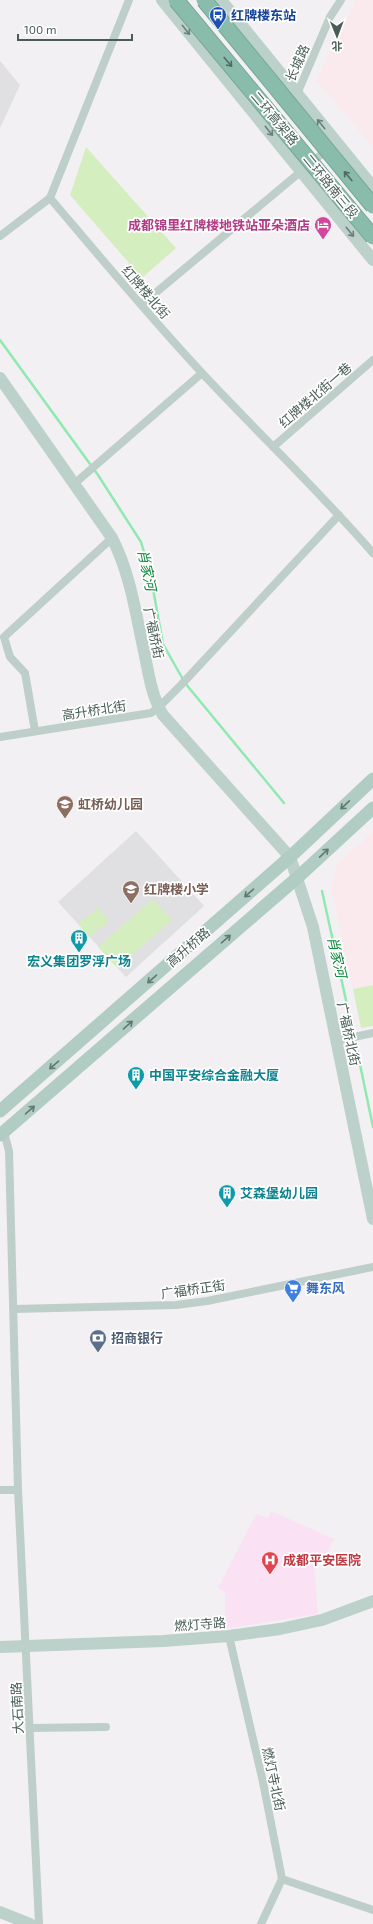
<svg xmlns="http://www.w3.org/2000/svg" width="373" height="1924" font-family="'Exo 2','Noto Sans SC',sans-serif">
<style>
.commercial{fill:#fbeaed}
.education{fill:#e0dfe1}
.medical{fill:#fae2f4}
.green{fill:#d5eec0}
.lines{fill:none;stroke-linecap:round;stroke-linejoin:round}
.stream{stroke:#8fe9b0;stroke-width:2.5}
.street{stroke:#becec8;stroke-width:8}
.secondary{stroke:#bcd1ca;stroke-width:12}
.primary{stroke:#b1cdc3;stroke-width:13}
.highway-bridge-casing{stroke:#75a898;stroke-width:17;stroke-linecap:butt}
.highway-bridge{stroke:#8abcac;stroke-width:15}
.oneway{stroke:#6b8078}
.oneway2{stroke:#526b62}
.oneway3{stroke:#627970}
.labels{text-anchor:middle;stroke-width:3.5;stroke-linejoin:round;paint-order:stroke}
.transit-label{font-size:13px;font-weight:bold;fill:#164399;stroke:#fff;text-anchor:start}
.street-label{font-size:13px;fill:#485d55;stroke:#fff}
.hotel-label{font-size:13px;font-weight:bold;fill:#b23c85;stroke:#fff;text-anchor:end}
.education-label{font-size:13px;font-weight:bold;fill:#785e54;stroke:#fff;text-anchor:start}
.culture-label{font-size:13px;font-weight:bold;fill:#0d838f;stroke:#fff;text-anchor:start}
.shop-label{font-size:13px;font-weight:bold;fill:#366cbe;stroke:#fff;text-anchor:start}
.service-label{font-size:13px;font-weight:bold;fill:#4e5e75;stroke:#fff;text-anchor:start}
.health-label{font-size:13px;font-weight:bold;fill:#be3a42;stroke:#fff;text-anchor:start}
.water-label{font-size:14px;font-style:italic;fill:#12883e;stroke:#fff}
</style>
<rect width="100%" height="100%" fill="#f2f0f2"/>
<path class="commercial" d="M356,0H373V147L316,80Z
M373,832V985L353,989L331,887L337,865Z"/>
<path class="education" d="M0,61L20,85L0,128Z
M136,831L204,906L126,977L58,902Z"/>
<path class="medical" d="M271,1511L334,1539L324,1560L314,1564L318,1614L225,1629V1592L218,1588L256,1514L268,1518Z"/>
<path class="green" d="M86,147L176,248L142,278L70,195Z
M153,899L172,920L117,968L98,947Z
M99,908L109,922L88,937L78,923Z
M373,985V1026L361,1028L353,989Z"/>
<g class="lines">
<path class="stream" d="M0,340L98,475L141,542L150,572L163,644L185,683L284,803
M322,891L351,1023
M356,1045L373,1127"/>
<path class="street" d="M297,94L330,17L341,0
M50,198C100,257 149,316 202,373C259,434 319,491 373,553
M50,198L129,0
M0,236L50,198
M141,305L329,148
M273,447L373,360
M74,484L202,373
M35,731L25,673L10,657L4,637L112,538
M0,737L151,713L158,708L181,685L339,515
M336,1041L373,1033
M14,1309L176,1305L207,1301L373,1267
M0,1490H18L9,1151L4,1132
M18,1490L39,1924
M229,1636L263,1782L282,1879L261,1924
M30,1728L106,1727
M282,1879L373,1910"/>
<path class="secondary" d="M162,0L373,260
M221,0L373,187
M0,378L112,538C131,575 136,616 145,656C149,676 152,697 163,715L290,857L313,927L373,1219
M0,1647L163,1641L229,1636L280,1629L322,1620L373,1601
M0,1912L30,1924"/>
<path class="primary" d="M0,1111L290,857L373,779
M0,1135L297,878L373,808"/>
<g class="highway-bridge-casing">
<path id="highway-bridge" d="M176,0L373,237
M204,0L373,206"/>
</g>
<use href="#highway-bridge" class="highway-bridge"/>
</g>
<defs><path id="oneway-shaft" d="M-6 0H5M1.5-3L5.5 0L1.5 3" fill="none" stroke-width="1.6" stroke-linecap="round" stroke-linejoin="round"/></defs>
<g class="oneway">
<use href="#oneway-shaft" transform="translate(186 30) rotate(51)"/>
<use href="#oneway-shaft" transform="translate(321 124) rotate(-129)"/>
<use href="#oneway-shaft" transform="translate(269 131) rotate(51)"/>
<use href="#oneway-shaft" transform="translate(350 232) rotate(51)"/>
</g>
<g class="oneway2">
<use href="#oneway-shaft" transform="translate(228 62) rotate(50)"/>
<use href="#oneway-shaft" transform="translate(348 176) rotate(-130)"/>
</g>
<g class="oneway3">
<use href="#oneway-shaft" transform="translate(345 805) rotate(137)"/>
<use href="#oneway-shaft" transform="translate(324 853) rotate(-43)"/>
<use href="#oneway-shaft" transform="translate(249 893) rotate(139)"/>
<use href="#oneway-shaft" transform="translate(226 939) rotate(-41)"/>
<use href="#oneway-shaft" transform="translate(152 979) rotate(139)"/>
<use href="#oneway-shaft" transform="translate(128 1025) rotate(-41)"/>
<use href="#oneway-shaft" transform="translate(54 1065) rotate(139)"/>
<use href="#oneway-shaft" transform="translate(30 1110) rotate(-41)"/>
</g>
<defs>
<g id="bus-pin" transform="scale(0.9)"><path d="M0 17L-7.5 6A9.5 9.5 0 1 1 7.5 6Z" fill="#1a4fb4" stroke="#fff"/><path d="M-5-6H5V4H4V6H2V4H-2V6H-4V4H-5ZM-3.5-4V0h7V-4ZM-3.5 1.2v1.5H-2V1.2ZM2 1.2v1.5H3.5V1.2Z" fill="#fff"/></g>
<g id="hotel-pin" transform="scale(0.9)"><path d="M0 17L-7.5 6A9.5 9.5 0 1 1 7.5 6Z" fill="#d1479c" stroke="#fff"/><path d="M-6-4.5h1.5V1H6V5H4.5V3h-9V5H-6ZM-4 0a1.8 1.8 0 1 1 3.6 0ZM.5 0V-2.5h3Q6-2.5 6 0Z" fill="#fff"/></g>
<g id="school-pin" transform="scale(0.9)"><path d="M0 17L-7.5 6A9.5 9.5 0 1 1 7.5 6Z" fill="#8d6e63" stroke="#fff"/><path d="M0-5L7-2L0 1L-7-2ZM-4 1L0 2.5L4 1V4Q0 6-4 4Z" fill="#fff"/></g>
<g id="building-pin" transform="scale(0.9)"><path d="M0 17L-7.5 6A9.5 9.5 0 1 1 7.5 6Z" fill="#0f9aa8" stroke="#fff"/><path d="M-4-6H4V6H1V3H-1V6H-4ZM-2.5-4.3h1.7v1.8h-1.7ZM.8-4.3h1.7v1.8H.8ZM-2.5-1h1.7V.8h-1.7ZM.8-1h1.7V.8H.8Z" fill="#fff"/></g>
<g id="supermarket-pin" transform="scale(0.9)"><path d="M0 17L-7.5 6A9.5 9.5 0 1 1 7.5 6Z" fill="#3f7fe0" stroke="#fff"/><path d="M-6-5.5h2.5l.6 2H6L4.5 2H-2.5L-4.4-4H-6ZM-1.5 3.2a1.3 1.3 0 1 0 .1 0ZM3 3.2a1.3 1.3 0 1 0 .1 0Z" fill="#fff"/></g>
<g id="bank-pin" transform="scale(0.9)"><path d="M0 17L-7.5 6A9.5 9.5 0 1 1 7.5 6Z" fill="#5c6f8a" stroke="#fff"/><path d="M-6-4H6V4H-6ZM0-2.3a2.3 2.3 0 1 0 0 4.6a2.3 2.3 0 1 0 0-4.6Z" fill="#fff"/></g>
<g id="hospital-pin" transform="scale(0.9)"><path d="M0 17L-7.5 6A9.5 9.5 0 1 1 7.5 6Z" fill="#e0444e" stroke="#fff"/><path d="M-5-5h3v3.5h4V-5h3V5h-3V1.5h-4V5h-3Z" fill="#fff"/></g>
</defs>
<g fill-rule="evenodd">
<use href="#bus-pin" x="218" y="15"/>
<use href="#hotel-pin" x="323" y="225"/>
<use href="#school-pin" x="65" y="804"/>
<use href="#school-pin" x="131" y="889"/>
<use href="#building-pin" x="79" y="938"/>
<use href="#building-pin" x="136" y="1075"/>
<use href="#building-pin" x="227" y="1193"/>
<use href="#supermarket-pin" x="293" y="1288"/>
<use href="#bank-pin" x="98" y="1338"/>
<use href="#hospital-pin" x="270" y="1560"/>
</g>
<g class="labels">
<g class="transit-label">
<text x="231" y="20">红牌楼东站</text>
</g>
<g class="street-label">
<text transform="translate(297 63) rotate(-66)" y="5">长城路</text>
<text transform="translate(275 118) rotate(50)" y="5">二环高架路</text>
<text transform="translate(331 186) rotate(51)" y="5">二环路南三段</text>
<text transform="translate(146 292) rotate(49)" y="5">红牌楼北街</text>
<text transform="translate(315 395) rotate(-41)" y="5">红牌楼北街一巷</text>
<text transform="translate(154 633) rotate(78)" y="5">广福桥街</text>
<text transform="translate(94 710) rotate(-9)" y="5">高升桥北街</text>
<text transform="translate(188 947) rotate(-41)" y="5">高升桥路</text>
<text transform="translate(349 1034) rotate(78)" y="5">广福桥北街</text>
<text transform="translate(193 1289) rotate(-8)" y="5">广福桥正街</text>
<text transform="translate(200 1624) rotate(-4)" y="5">燃灯寺路</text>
<text transform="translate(17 1708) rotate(-93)" y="5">大石南路</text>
<text transform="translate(274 1779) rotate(78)" y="5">燃灯寺北街</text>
</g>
<g class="hotel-label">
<text x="310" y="230">成都锦里红牌楼地铁站亚朵酒店</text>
</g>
<g class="education-label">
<text x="78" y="809">虹桥幼儿园</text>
<text x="144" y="894">红牌楼小学</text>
</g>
<g class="culture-label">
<text x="79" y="966" text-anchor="middle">宏义集团罗浮广场</text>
<text x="149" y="1080">中国平安综合金融大厦</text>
<text x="240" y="1198">艾森堡幼儿园</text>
</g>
<g class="shop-label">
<text x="306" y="1293">舞东风</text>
</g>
<g class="service-label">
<text x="111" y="1343">招商银行</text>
</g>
<g class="health-label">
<text x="283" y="1565">成都平安医院</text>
</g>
<g class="water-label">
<text transform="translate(147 570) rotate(78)" y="5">肖家河</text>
<text transform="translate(337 957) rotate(77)" y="5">肖家河</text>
</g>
</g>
<g transform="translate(337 36) rotate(179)" stroke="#ffffff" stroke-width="3" paint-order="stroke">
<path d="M0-3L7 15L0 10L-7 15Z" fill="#485d55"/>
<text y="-6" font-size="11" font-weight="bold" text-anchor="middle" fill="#485d55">北</text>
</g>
<path d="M18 34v6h114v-6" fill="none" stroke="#485d55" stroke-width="2"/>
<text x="24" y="34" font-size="12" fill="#485d55" stroke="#ffffff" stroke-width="3" paint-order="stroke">100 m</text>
</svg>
